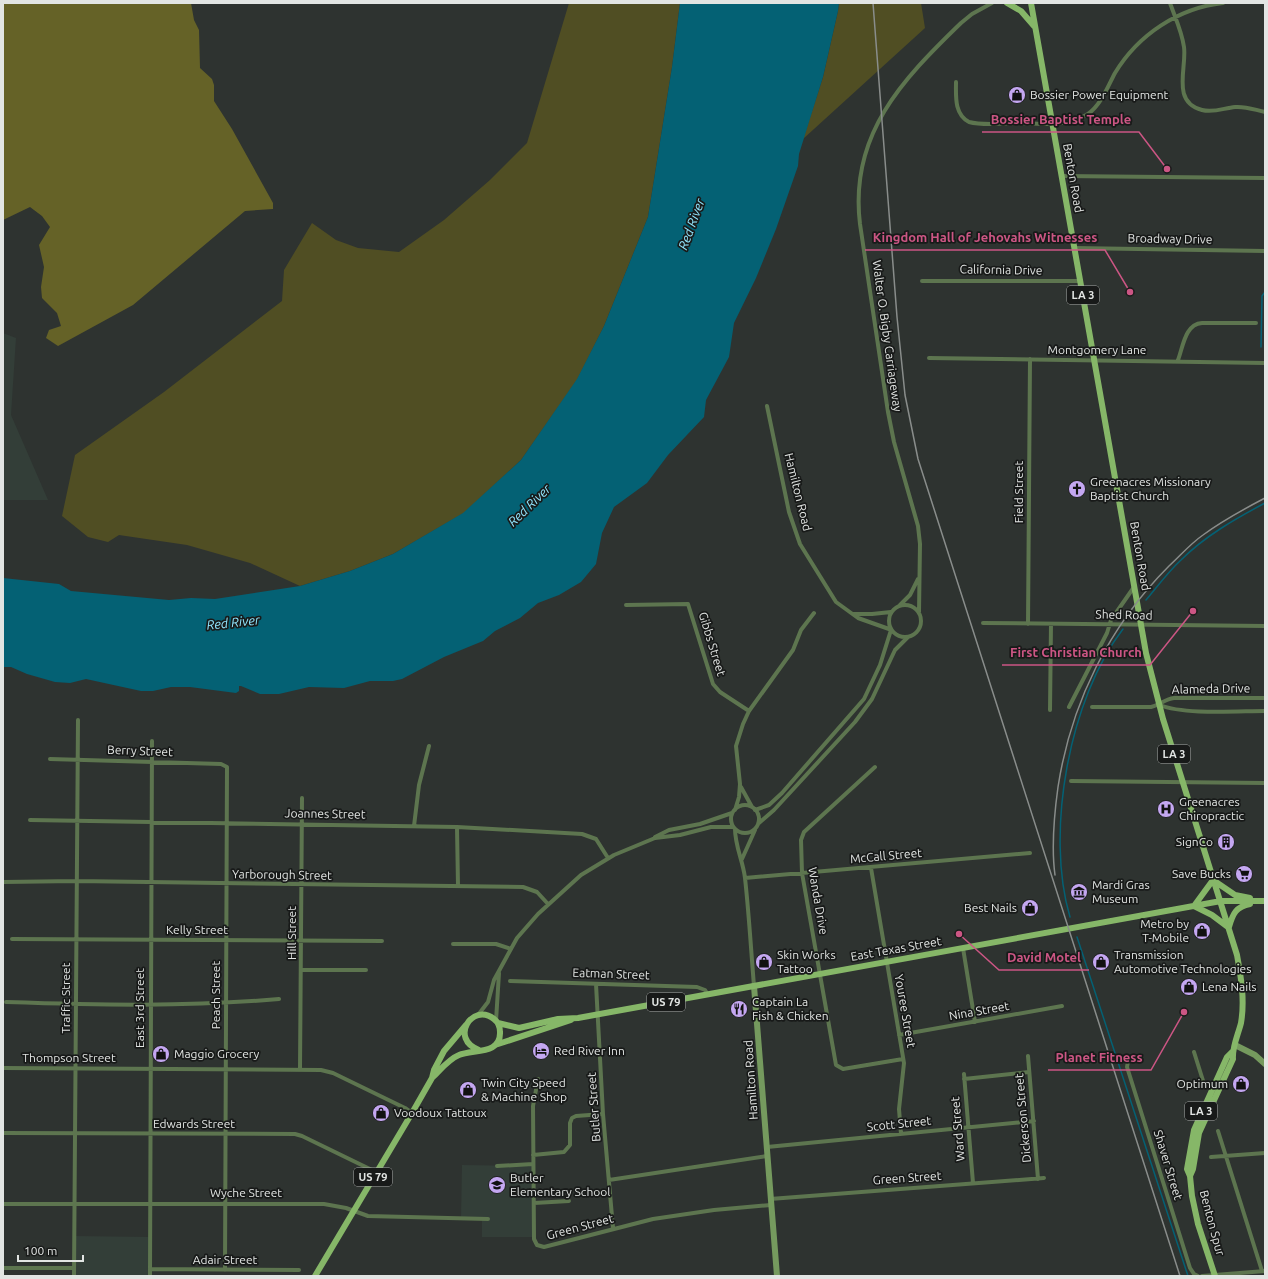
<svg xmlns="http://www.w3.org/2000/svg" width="1268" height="1279" font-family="Ubuntu,sans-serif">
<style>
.built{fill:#333e38}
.green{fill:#504e23}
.forest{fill:#656227}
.water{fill:#046174}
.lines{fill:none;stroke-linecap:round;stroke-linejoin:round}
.stream{stroke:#046174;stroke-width:1.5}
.street{stroke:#5d754f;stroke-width:4}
.secondary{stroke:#759a5e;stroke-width:6}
.primary{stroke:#86b768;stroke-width:6}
.rail{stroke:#898d8b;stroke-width:1.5}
.labels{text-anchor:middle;stroke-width:3.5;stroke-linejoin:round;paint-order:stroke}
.shield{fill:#181a19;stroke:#a5a8a6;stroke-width:1}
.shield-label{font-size:11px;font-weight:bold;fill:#e2e5e3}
.poi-label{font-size:12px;fill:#e2e5e3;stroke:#181a19;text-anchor:start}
.street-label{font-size:12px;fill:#e2e5e3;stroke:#181a19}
.water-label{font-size:13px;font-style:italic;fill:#91e6fe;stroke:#181a19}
.leader{fill:none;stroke:#cc5684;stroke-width:1.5}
.callout-dot{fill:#cc5684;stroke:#181a19;stroke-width:1.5}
.callout-label{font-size:13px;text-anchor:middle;font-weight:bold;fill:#cc5684;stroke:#181a19;stroke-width:3.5;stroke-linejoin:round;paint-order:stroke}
</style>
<rect width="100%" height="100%" fill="#2e3330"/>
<path class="built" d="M3,333L16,338L11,415L48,500H3Z
M462,1165L532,1166L533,1237H482V1218H461Z
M74,1236L150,1237V1276H74Z"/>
<path class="green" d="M569,3H680L672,67L648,217L604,326L577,380L521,460L464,513L393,554L350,571L300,586L250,563L187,545L119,535L108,542L88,537L62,516L75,455L164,392L282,301L284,270L312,223L336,240L358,248L399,252L444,220L490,180L527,143Z
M839,3H921L925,28L803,139L823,77L838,11Z"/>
<path class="forest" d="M3,3H191L194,20L199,30L200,68L212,79L214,85V101L232,129L273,203V209L245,211L133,305L58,346L46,338L49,330L61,326L57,313L42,298L41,287L44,267L39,245L50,227L42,216L30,207L3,220Z"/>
<path class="water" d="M680,3H839L838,11L823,77L799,154L798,166L776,229L756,278L734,323L729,357L706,400L704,417L668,455L647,483L614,507L602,533L596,564L581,582L559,595L538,603L520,618L495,631L483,641L444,657L402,679L393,681H370L344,688L309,687L279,694H260L241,686H239V691L236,693L190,687H171L153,691H141L86,679L70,683L55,682L27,674L11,667H3V578L59,584L71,591L169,600L191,598L215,599L300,586L350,571L393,554L463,513L521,460L577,379L604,326L648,217L672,67Z"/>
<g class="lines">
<path class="stream" d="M1261,347L1262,296L1265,292
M1146,600C1157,587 1168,572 1181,560C1205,536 1235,519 1265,503
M1070,917C1045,833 1069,699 1123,629
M1077,937L1188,1276"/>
<path class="street" d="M1170,3C1175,17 1182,32 1184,47C1187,68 1171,102 1202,110C1214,113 1224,108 1235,107C1246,106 1255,110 1265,112
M956,82C956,96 954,114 969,122C984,126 1004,123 1020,123C1042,124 1069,127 1088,114C1101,105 1108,86 1115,73C1138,35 1178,8 1223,3
M1061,176L1265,178
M1074,248L1265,251
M922,281H1080
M929,358L1265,363
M1178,360C1183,347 1185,324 1202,323H1256
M767,406L789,512L800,544L836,602L858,618L889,629
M889 621a16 16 0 1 1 32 0a16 16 0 1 1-32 0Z
M626,605L688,604L713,684L720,692L749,711
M900,605L910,595L918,579
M919,612L920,544L918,526L894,442L888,412L860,224C849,135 902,80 961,23L972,14L992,3
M853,614H872L891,612
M983,623L1265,626
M1028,624L1030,359
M1160,705C1183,715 1238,711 1265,711
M1069,707L1107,633L1111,620L1134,587
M1092,707H1151C1160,705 1165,699 1174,698H1265
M1050,710L1051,624
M50,759L221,764L227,767L225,1270
M875,767L804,832L801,840L802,873L836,1065L843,1069L903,1059
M1071,781L1265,783
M741,787L752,807
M731 819a14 14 0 1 1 28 0a14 14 0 1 1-28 0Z
M735,810L739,797L740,784L736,746L743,724L749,711L793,650L801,630L814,613
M755,810L769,805L782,793L864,699L880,665L891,630
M30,820L457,827L582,834L596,839L608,858
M759,823L774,810L855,722L872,699L895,650L908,637
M414,826L419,785L429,746
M457,827L458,886
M735,829C735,846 743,861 745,878C749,914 751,950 754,986
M655,837L669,830L700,824L732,813
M742,859L755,830
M871,868L904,1063L899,1109L901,1134
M745,878L1030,853
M3,882L76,881L523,887L537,892L548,904
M12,939L382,941
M453,944H496L511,949
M963,948L975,1022
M302,970H366
M510,981L697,987L705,990L708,995
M596,984L603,1114L613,1228
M6,1002C97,1005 188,1007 279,999
M478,1015L488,1002L494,980L517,938L538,914L581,875L614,855L655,838L680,835L711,827H733
M496,1021L499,973
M899,1035L1062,1006
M1194,1052L1205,1087
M1028,1056L1038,1179
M1128,1061L1127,1067L1190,1268L1194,1274L1198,1276
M3,1068L321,1070L333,1073L405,1108L412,1113
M300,1069L302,798
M964,1074L973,1183
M538,1079L533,1106L534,1239L537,1245L544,1247L653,1219L714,1210L771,1205
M964,1079L1029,1072
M1218,1131L1262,1271
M3,1133L295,1134L302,1136L376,1172
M767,1147L1034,1121
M533,1155L564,1152L570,1145V1123L572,1118L576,1116L603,1114
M1211,1157L1265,1153
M497,1166L533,1164
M609,1180L767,1156
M770,1199L1044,1178
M534,1203L569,1201
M3,1204H324L346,1208L368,1216L488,1219
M3,1268H74
M150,1269L299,1270
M74,1276L78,720
M150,1276L152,741
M1202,1276L1265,1271"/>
<path class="secondary" d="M754,986L777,1276
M1235,1045L1255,1055L1265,1064"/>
<path class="primary" d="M1007,3L1021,11L1034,26
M1031,3L1146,653L1163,719L1237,955C1241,977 1245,1000 1241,1023C1238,1035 1232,1047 1233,1059L1199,1133L1193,1169L1190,1176
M1213,880L1235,895L1250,898
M1194,906L1212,915L1228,927
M1194,906L1213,880
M1229,927C1233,913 1236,907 1250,904
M498,1023L519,1028L558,1019L578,1018L1221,901H1265
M495,1045L571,1020
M433,1077C441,1069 449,1059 459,1055C473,1049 501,1055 500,1032C500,1027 498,1022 494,1019C472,1002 449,1039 479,1050
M315,1276L412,1113L432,1078L434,1070L444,1051L466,1025
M1215,1276L1198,1224L1192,1196L1190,1176L1187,1169L1194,1130L1227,1057L1232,1052"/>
<path class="rail" d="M873,3L897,317L905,395L918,459L1180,1276
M1055,875C1051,846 1054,816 1058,787C1071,703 1109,626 1169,566C1180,556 1190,544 1203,535C1222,521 1244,509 1265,498"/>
</g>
<defs>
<g id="shop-disc" transform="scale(0.9)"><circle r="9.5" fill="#c4a7f1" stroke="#181a19"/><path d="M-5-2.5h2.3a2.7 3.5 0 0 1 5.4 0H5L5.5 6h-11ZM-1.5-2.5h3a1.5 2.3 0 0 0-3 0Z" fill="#111"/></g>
<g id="church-disc" transform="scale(0.9)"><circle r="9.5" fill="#c4a7f1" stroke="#181a19"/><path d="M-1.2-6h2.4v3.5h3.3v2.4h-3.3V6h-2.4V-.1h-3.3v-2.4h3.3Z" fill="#111"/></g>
<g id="hospital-disc" transform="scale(0.9)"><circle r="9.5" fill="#c4a7f1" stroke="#181a19"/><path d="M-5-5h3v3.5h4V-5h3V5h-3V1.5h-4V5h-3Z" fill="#111"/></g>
<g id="building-disc" transform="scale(0.9)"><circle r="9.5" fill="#c4a7f1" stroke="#181a19"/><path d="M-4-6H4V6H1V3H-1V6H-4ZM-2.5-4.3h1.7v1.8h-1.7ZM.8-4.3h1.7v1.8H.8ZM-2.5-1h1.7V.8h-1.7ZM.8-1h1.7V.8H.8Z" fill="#111"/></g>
<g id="supermarket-disc" transform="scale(0.9)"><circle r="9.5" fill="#c4a7f1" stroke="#181a19"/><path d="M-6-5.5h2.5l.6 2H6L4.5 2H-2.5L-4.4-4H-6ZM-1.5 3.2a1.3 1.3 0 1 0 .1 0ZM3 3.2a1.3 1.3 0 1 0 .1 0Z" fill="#111"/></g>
<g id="museum-disc" transform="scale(0.9)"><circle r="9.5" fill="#c4a7f1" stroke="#181a19"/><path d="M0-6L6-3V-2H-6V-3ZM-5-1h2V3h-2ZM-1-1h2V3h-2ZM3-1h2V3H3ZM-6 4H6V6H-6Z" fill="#111"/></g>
<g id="restaurant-disc" transform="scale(0.9)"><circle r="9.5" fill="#c4a7f1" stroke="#181a19"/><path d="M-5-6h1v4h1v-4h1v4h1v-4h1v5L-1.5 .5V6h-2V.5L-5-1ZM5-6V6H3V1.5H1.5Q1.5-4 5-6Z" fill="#111"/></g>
<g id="hotel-disc" transform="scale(0.9)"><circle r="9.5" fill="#c4a7f1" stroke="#181a19"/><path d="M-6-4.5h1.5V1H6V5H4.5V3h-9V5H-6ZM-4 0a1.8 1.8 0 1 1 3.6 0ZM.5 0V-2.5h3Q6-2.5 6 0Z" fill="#111"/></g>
<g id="school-disc" transform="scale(0.9)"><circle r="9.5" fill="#c4a7f1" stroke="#181a19"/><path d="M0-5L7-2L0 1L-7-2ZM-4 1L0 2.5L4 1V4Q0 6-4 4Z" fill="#111"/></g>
</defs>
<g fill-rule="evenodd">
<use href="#shop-disc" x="1017" y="95"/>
<use href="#church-disc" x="1077" y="489"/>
<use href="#hospital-disc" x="1166" y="809"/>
<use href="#building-disc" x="1226" y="842"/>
<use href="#supermarket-disc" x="1244" y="874"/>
<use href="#museum-disc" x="1079" y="892"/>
<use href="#shop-disc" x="1030" y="908"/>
<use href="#shop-disc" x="1202" y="931"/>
<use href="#shop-disc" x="764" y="962"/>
<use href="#shop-disc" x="1101" y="962"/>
<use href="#shop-disc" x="1189" y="987"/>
<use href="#restaurant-disc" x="739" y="1009"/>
<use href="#hotel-disc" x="541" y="1051"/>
<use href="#shop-disc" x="161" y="1054"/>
<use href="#shop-disc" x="1241" y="1084"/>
<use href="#shop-disc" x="468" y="1090"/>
<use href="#shop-disc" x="381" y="1113"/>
<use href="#school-disc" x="497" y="1185"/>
</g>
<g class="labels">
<g class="shield">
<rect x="1067" y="286" width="32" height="18" rx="3"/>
<rect x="1158" y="745" width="32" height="18" rx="3"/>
<rect x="647" y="993" width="38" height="18" rx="3"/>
<rect x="1185" y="1102" width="32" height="18" rx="3"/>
<rect x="354" y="1168" width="38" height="18" rx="3"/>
</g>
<g class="shield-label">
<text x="1083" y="299">LA 3</text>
<text x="1174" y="758">LA 3</text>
<text x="666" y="1006">US 79</text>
<text x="1201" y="1115">LA 3</text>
<text x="373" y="1181">US 79</text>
</g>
<g class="poi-label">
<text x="1030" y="99">Bossier Power Equipment</text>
<text x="1090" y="486">Greenacres Missionary<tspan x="1090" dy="14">Baptist Church</tspan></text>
<text x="1179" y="806">Greenacres<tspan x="1179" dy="14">Chiropractic</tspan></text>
<text x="1213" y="846" text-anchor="end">SignCo</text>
<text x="1231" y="878" text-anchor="end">Save Bucks</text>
<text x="1092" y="889">Mardi Gras<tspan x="1092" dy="14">Museum</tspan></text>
<text x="1017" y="912" text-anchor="end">Best Nails</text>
<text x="1189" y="928" text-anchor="end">Metro by<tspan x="1189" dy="14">T-Mobile</tspan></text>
<text x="777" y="959">Skin Works<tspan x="777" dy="14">Tattoo</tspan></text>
<text x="1114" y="959">Transmission<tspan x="1114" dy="14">Automotive Technologies</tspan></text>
<text x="1202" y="991">Lena Nails</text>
<text x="752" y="1006">Captain La<tspan x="752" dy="14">Fish &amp; Chicken</tspan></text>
<text x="554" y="1055">Red River Inn</text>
<text x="174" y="1058">Maggio Grocery</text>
<text x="481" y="1087">Twin City Speed<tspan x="481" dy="14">&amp; Machine Shop</tspan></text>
<text x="1228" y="1088" text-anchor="end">Optimum</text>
<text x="394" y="1117">Voodoux Tattoux</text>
<text x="510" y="1182">Butler<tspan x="510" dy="14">Elementary School</tspan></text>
</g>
<g class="street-label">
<text transform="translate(1073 178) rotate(80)" y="4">Benton Road</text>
<text transform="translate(1170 239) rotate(1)" y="4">Broadway Drive</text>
<text transform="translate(1001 270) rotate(1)" y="4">California Drive</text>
<text transform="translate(887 336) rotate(82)" y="4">Walter O. Bigby Carriageway</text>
<text x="1097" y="354">Montgomery Lane</text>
<text transform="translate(798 492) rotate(76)" y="4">Hamilton Road</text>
<text transform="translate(1019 492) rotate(-90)" y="4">Field Street</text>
<text transform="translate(1140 556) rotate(80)" y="4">Benton Road</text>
<text transform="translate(1124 615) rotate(1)" y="4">Shed Road</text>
<text transform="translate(712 644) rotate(73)" y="4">Gibbs Street</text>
<text transform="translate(1211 689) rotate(-1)" y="4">Alameda Drive</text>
<text transform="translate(140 751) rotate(2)" y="4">Berry Street</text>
<text transform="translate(325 814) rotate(1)" y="4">Joannes Street</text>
<text transform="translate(886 856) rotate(-5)" y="4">McCall Street</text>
<text transform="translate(282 875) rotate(1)" y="4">Yarborough Street</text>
<text transform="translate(818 901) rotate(80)" y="4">Wanda Drive</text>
<text x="197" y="934">Kelly Street</text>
<text transform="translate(292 933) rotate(-90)" y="4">Hill Street</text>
<text transform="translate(896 949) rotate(-10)" y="4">East Texas Street</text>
<text transform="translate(611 974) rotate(2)" y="4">Eatman Street</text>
<text transform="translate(216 995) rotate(-90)" y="4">Peach Street</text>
<text transform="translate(66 998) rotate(-90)" y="4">Traffic Street</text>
<text transform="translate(140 1008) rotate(-90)" y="4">East 3rd Street</text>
<text transform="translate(905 1011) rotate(80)" y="4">Youree Street</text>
<text transform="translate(979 1011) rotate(-10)" y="4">Nina Street</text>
<text x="69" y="1062">Thompson Street</text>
<text transform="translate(751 1080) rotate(-94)" y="4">Hamilton Road</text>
<text transform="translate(594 1107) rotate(-94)" y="4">Butler Street</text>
<text transform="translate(1023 1118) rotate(-95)" y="4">Dickerson Street</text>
<text x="194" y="1128">Edwards Street</text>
<text transform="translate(899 1124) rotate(-6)" y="4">Scott Street</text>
<text transform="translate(958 1129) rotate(-95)" y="4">Ward Street</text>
<text transform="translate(1168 1165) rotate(73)" y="4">Shaver Street</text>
<text transform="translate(907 1178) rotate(-4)" y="4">Green Street</text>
<text x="246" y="1197">Wyche Street</text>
<text transform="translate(1212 1223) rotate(75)" y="4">Benton Spur</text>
<text transform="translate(580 1227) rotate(-15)" y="4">Green Street</text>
<text x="225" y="1264">Adair Street</text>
</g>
<g class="water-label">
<text transform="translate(691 224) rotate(-70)" y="5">Red River</text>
<text transform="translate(529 505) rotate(-44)" y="5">Red River</text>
<text transform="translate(233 622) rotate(-6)" y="5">Red River</text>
</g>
</g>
<path class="leader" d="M1167 169L1139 132H982M1130 292L1105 250H865M1193 611L1150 665H1002M959 934L999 970H1089M1184 1012L1151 1070H1048"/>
<g class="callout-dot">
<circle cx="1167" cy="169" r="4"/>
<circle cx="1130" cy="292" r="4"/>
<circle cx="1193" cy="611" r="4"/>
<circle cx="959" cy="934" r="4"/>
<circle cx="1184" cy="1012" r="4"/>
</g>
<g class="callout-label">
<text x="1061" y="124">Bossier Baptist Temple</text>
<text x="985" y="242">Kingdom Hall of Jehovahs Witnesses</text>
<text x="1076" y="657">First Christian Church</text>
<text x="1044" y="962">David Motel</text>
<text x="1099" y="1062">Planet Fitness</text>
</g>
<rect width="1268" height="1279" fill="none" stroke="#e2e5e3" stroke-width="8"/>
<path d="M18 1255v6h65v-6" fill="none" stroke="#e2e5e3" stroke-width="2"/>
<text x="24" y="1255" font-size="12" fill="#e2e5e3" stroke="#181a19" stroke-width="3" paint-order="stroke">100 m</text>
</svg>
